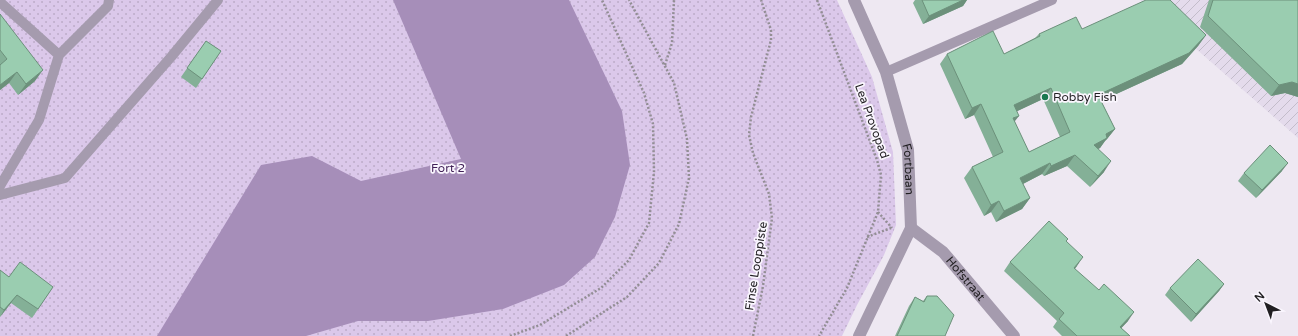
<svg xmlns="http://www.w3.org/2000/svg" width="1298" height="336" font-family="'Varela Round',sans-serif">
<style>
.industrial{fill:url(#industrial-furrows)}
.park{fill:url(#park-dots)}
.water{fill:#a68eb9}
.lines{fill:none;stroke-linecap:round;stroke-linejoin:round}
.path{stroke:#938e95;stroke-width:2.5;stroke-dasharray:2 2;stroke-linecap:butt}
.lane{stroke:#a59bae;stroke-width:10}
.street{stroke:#a59bae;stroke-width:12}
.wall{fill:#84b097;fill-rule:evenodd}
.shaded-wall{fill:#6c907b}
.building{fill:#9acdb0;stroke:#6c907b;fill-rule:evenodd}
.poi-dot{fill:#19784f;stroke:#faf6fe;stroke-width:1.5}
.labels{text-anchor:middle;stroke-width:3.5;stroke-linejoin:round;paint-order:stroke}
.poi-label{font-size:12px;fill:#211f22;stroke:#faf6fe;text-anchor:start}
.street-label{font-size:12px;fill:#211f22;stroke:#faf6fe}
.park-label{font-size:12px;fill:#412157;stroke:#faf6fe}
</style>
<defs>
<pattern id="industrial-furrows" width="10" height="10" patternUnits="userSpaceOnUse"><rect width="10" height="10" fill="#e4dbec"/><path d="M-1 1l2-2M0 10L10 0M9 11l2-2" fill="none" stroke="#c3bcca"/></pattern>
<pattern id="park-dots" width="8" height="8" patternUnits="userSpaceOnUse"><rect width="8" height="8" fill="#dbc8ea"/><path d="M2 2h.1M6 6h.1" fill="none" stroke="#bcabc8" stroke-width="1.8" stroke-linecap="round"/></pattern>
</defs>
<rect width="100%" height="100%" fill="#eee8f2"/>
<path class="industrial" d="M1140,0H1298V138Z"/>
<path class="park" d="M0,0H837L872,77L893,152L896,225L884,255L857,305L842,336H0Z"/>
<path class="water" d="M393,0H569L622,111L630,165L615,217L595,257L564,285L503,309L428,321H358L306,336H157L261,165L312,156L361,181L461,159Z"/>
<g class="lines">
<path class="path" d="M817,0L877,160L881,175L878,212L847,288L819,336
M665,65L672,43L674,0
M878,212L892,228
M867,237L891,228
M510,336L540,325L601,288L629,260L649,223L654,172L653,124L644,93L602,0
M566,336L627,297L659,263L679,224L689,178L687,139L674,83L629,0
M753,336L763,286L772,218L769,194L753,153L749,135L751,117L771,40V30L761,0"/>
<path class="lane" d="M0,2L59,55L108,6L109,0
M886,72L1052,0
M0,186L39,120L59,55
M0,195L65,178L171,57L218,0"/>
<g class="street">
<path id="s1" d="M854,0L886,72L908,150L911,228L859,336"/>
<path id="s2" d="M911,228L943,252L1014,336"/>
</g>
</g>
<path class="wall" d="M915,0H967L963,6L923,24L913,3Z
M1209,0H1298V97L1285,93L1271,96L1200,27Z
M0,14L35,81L18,95L9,83L0,90Z
M1082,29L1206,35L1198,46L1182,64L1101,101L1115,129L1107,139L1105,141L1100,148L1098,149L1104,172L1090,187L1067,166L1044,176L1042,174L1023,184L1030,198L1022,209L996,222L991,212L984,216L964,178L972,167L993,157L974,115L965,119L940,64L947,54H1004L1035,38L1039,34ZM1043,99L1060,137L1029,152L1014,122L1017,111Z
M206,41L221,51L196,88L181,77Z
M1282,171L1256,198L1238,181L1244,173Z
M1066,242L1077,266L1075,269L1128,321L1121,328L1130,336H1062L1053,327L1057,321L1004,271L1010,262Z
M0,270L9,277L53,287L32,318L11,303L0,317Z
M1224,284L1219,291L1191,322L1165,295L1170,288Z
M927,296L945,336H895L909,306L915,297L923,301Z"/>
<path class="shaded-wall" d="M963,0H967L963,6L923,24L929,16Z
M1206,35L1198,46L1182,64L1090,106L1098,95Z
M43,70L35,81L18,95L26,84Z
M17,72L9,83L0,90V85Z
M1292,82L1298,84V97L1285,93L1271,96L1279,85Z
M1051,88L1043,99L1007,116L1014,105Z
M981,104L974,115L965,119L972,108Z
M1019,116L1011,126L1013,118Z
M1115,129L1107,139L1105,141L1100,148L1086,155L1094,145L1106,134Z
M1075,155L1067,166L1044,176L1051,166Z
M1111,161L1104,172L1090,187L1098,176Z
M1050,163L1042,174L1013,189L1020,178Z
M1288,163L1282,171L1256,198L1262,190Z
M1030,198L1022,209L996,222L1004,211Z
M999,201L991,212L984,216L991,205Z
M1083,257L1077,266L1068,276L1074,268Z
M1224,284L1219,291L1191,322L1196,314Z
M17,295L11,303L0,317L4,310Z
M1134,312L1128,321L1114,336L1120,327Z"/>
<path class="building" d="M922,0H963L929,16Z
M1146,0H1170L1206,35L1189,53L1098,95L1115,129L1106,134L1107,138L1094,145L1111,161L1098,176L1075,155L1051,166L1050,163L1020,178L1030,198L1004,211L999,201L991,205L972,167L1003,152L981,104L972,108L947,54L993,31L1004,54L1040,36L1039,34L1076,17L1082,29ZM1051,88L1070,132L1029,152L1013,118L1019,116L1014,105Z
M1213,0H1298V84L1292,82L1279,85L1208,16Z
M0,14L43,70L26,84L17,72L0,85V65L7,59L0,50Z
M206,41L221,51L202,79L187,68Z
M1270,145L1288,163L1262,190L1244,173Z
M1049,221L1068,239L1066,241L1083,257L1074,268L1099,290L1104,284L1134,312L1120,327L1130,336H1077L1059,319L1064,313L1010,262Z
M1198,259L1224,284L1196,314L1170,288Z
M20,262L53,287L38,309L17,295L4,310L0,307V270L9,277Z
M927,296H937L954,315L945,336H897L915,297L924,302Z"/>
<circle class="poi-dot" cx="1045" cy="97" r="4"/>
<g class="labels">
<g class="poi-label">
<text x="1053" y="101">Robby Fish</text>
</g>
<g class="street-label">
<text transform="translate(872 121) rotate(70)" y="4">Lea Provopad</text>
<text dy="4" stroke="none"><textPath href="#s1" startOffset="179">Fortbaan</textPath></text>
<text transform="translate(756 266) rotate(-81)" y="4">Finse Looppiste</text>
<text dy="4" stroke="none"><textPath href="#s2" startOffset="75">Hofstraat</textPath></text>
</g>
<g class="park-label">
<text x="448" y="172">Fort 2</text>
</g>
</g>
<g transform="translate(1266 304) rotate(318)" stroke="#faf6fe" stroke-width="3" paint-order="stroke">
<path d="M0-3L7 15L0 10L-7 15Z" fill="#211f22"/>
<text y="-6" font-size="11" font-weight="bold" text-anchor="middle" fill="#211f22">N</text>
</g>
</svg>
